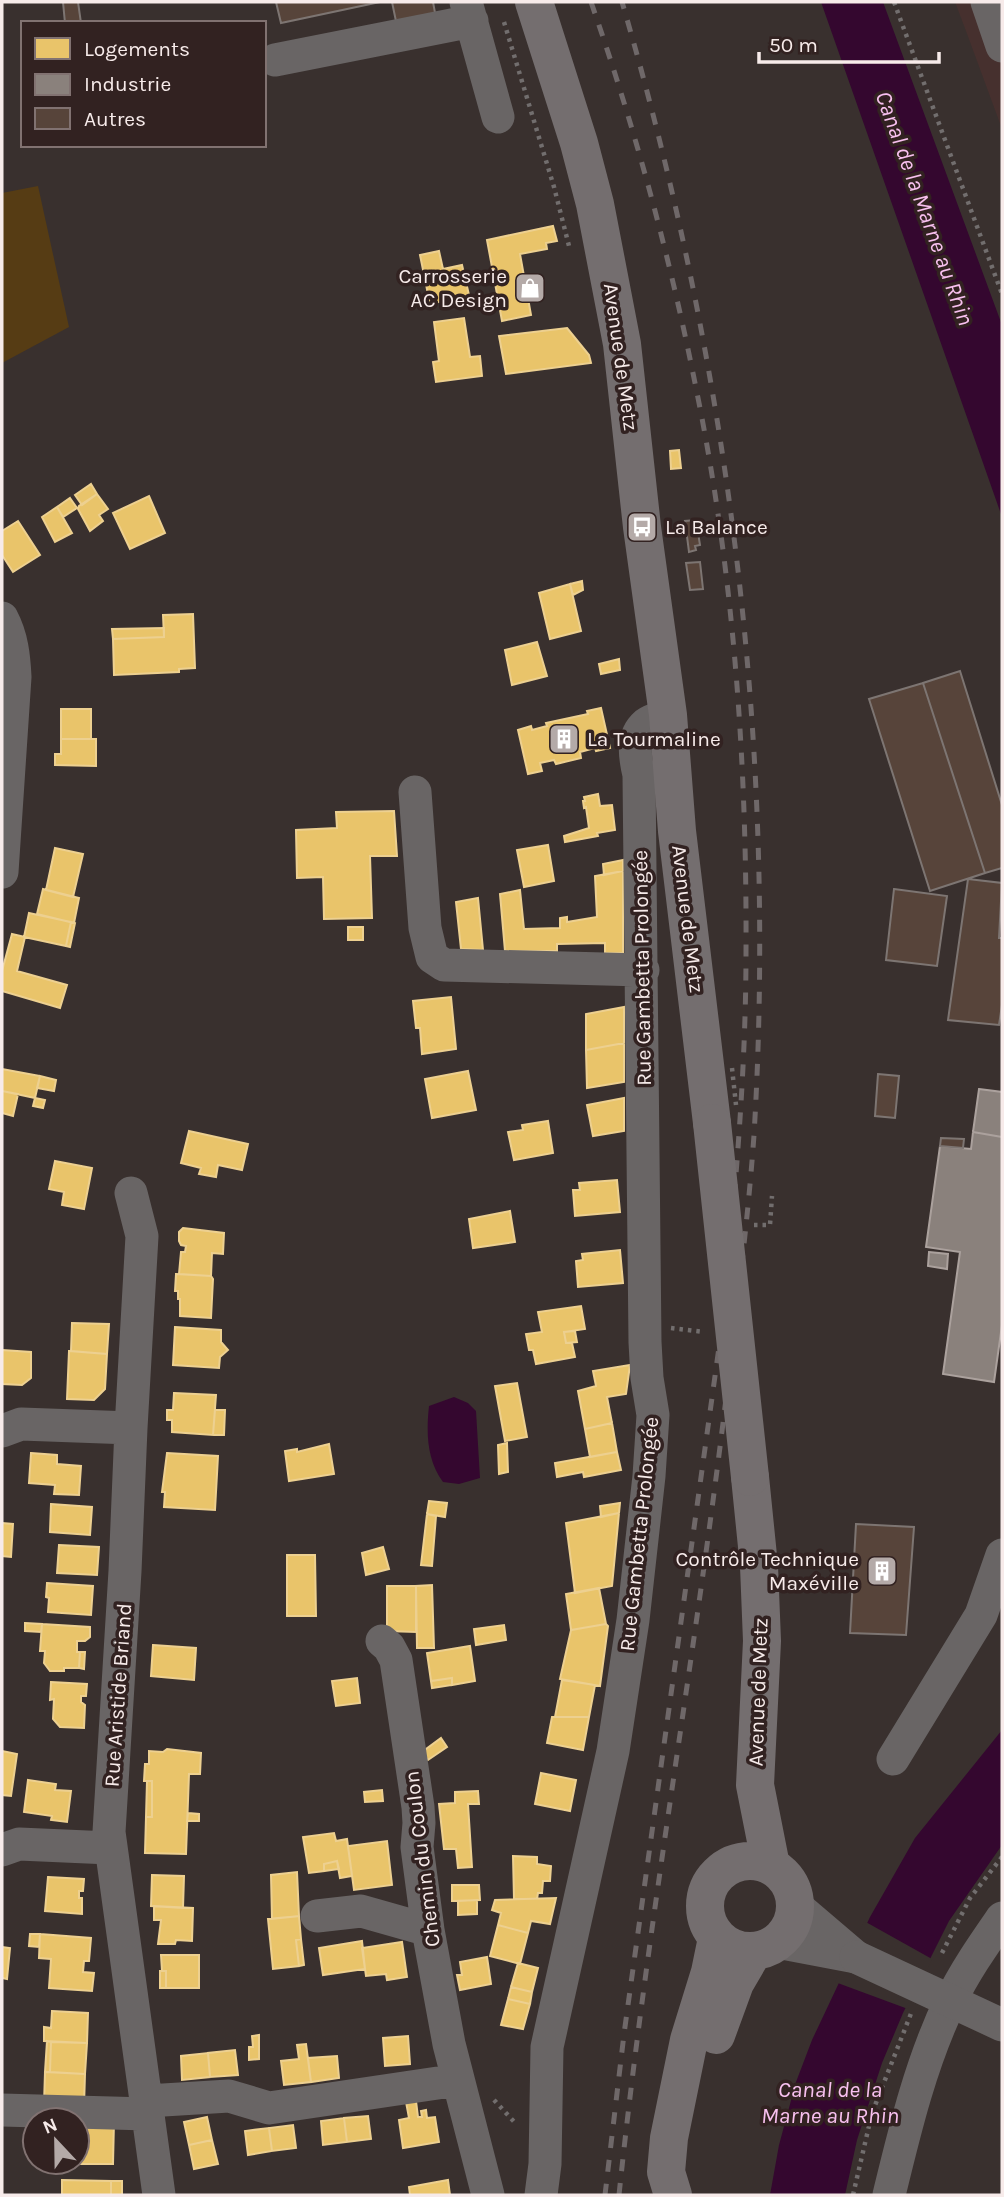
<svg xmlns="http://www.w3.org/2000/svg" width="1004" height="2197" font-family="Karla,sans-serif">
<style>
.built{fill:#46302e}
.green{fill:#563c14}
.water{fill:#34072f}
.pier{fill:#39302e}
.homes{fill:#e9c46a;stroke:#edd090;stroke-width:2}
.industry{fill:#8a817c;stroke:#aba19d;stroke-width:2}
.building{fill:#57443a;stroke:#7d7572;stroke-width:2}
.lines{fill:none;stroke-linecap:round;stroke-linejoin:round}
.path{stroke:#726e6e;stroke-width:4.5;stroke-dasharray:3.5 5;stroke-linecap:butt}
.minor{stroke:#696565;stroke-width:33}
.major{stroke:#746e6f;stroke-width:38}
.rail{stroke:#6f6869;stroke-width:5;stroke-dasharray:12 12;stroke-linecap:butt}
.path-bridge{stroke:#726e6e;stroke-width:4.5;stroke-dasharray:3.5 5;stroke-linecap:butt}
.minor-bridge{stroke:#696565;stroke-width:33}
.major-bridge{stroke:#746e6f;stroke-width:38}
.labels{text-anchor:middle;stroke-width:7;stroke-linejoin:round;paint-order:stroke}
.poi-label{font-size:21px;fill:#f7ebea;stroke:#322221;text-anchor:end}
.street-label{font-size:21px;fill:#f7ebea;stroke:#322221}
.water-label{font-size:23px;font-style:italic;fill:#f8c0ef;stroke:#322221}
</style>
<rect width="100%" height="100%" fill="#39302e"/>
<path class="built" d="M955,2H1002V129L966,31Z"/>
<path class="green" d="M38,186L69,327L2,363V193Z"/>
<path class="water" d="M821,2H883L1002,325V517Z
M454,1397L468,1403L476,1411L480,1478L459,1484L443,1482C427,1460 426,1434 429,1406Z
M1002,1730V1845L949,1921L903,2013L882,2063L857,2140L845,2195H770L779,2145L796,2082L812,2040L870,1917L915,1838Z"/>
<path class="pier" d="M864,1921L932,1959L908,2009L835,1982Z"/>
<path class="homes" d="M553,226L557,241L546,243L547,249L520,254L531,315L502,321L487,240Z
M439,251L443,269L462,265L469,295L430,304L420,255Z
M464,318L470,357L480,356L482,376L436,382L433,362L439,361L434,322Z
M567,328L589,355L591,363L506,374L499,336Z
M679,450L681,468L671,469L670,451Z
M91,484L97,494L82,505L75,495Z
M97,494L108,509L99,515L103,521L90,531L78,509L79,506Z
M149,496L165,533L130,549L113,513Z
M70,498L77,508L63,517L57,507Z
M57,507L72,533L55,542L42,517Z
M18,521L40,555L13,572L2,555V531Z
M582,581L583,590L573,595L570,584Z
M570,584L581,631L550,639L539,593Z
M193,614L195,668L179,669V672L114,675L113,639L164,637L163,615Z
M164,628V637L113,639L112,629Z
M537,642L547,676L512,685L505,650Z
M619,659L620,670L601,674L599,664Z
M601,708L610,748L596,751L595,748L580,752L581,758L556,764L554,760L540,763L542,771L528,774L518,730L531,726L532,730L547,726L546,723L588,714L587,711Z
M61,709H91V739H61Z
M61,739H96V766L55,765V754H61Z
M598,794L600,806L612,805L615,830L597,833L598,836L565,842L564,836L589,828L586,807L584,808L583,801H585L584,797Z
M394,811L397,856H370L372,918L324,919L323,877L297,878L296,830L337,828L336,812Z
M548,845L554,881L524,887L517,850Z
M55,848L83,854L73,897L46,890Z
M623,860V871L604,875L603,864Z
M623,871V953H605V943L557,944V951H505L500,894L520,890L524,929L560,928V918L567,917V922L597,917L595,876Z
M43,889L79,898L74,923L37,914Z
M478,898L483,950L461,949L456,902Z
M29,913L71,922L66,946L24,937Z
M71,922L75,923L70,947L66,946Z
M348,927H363V940H348Z
M12,934L25,937L17,971L67,985L60,1008L2,991V971Z
M451,997L456,1049L422,1054L420,1028H416L413,1001Z
M624,1007V1043L586,1050V1014Z
M624,1043V1082L587,1088L586,1050Z
M2,1069L40,1076L35,1098L2,1091Z
M468,1071L476,1110L432,1118L425,1079Z
M40,1076L56,1080L54,1091L37,1088Z
M2,1091L18,1094L13,1116L2,1113Z
M35,1098L45,1100L43,1108L33,1106Z
M624,1098V1131L593,1136L587,1105Z
M548,1121L553,1153L514,1160L508,1132L523,1130L522,1125Z
M189,1131L248,1144L242,1170L218,1165L216,1177L199,1174L201,1168L181,1163Z
M55,1161L92,1168L84,1209L62,1205L64,1192L49,1189Z
M617,1180L620,1212L575,1216L573,1190H580L579,1183Z
M510,1211L515,1242L473,1248L469,1219Z
M183,1228L224,1233L223,1254L212,1253L211,1276L179,1274L181,1252H185L186,1246L181,1245L179,1241V1232Z
M620,1250L623,1283L578,1287L576,1261L583,1260L582,1254Z
M176,1274L211,1276L213,1279L211,1318L180,1316V1299H178V1291H175Z
M581,1306L585,1329L564,1332L566,1343H572L575,1357L536,1364L533,1350H529L526,1334L542,1332L538,1312Z
M72,1323L109,1324L107,1354L71,1351Z
M175,1327L221,1330V1342L228,1350L220,1357L219,1368L173,1365Z
M575,1331L577,1342L566,1343L564,1332Z
M2,1350L31,1352V1378L22,1385L2,1384Z
M69,1351L107,1354L105,1389L94,1400L67,1399Z
M630,1365L626,1394L607,1397L612,1423L585,1429L578,1391L596,1386L593,1371Z
M517,1383L527,1437L505,1441L495,1386Z
M174,1393L216,1395L213,1435L172,1432V1420H167V1410H173Z
M215,1410H225L224,1435H213Z
M612,1423L617,1452L590,1457L585,1429Z
M507,1443L508,1472L499,1474L498,1445Z
M329,1444L334,1474L289,1481L285,1451L297,1449V1452Z
M617,1452L621,1470L584,1477L583,1472L557,1477L555,1463Z
M31,1453L57,1455V1464L81,1466L79,1495L54,1494L55,1485L29,1483Z
M167,1453L218,1456L215,1510L164,1507L165,1492H162Z
M429,1501L447,1503L445,1517L427,1514Z
M620,1503L619,1513L601,1517L600,1506Z
M51,1504L92,1507L90,1535L50,1532Z
M619,1513L612,1586L575,1593L566,1523Z
M427,1514L436,1516L432,1566L421,1565Z
M2,1523L13,1524L11,1557L2,1556Z
M59,1545L99,1547L97,1575L57,1573Z
M383,1547L389,1569L366,1575L362,1553Z
M287,1555H315L316,1616H287Z
M47,1583L93,1586L91,1615L48,1612L49,1598L46,1597Z
M432,1585L434,1648H417L416,1586Z
M387,1586H416V1632L387,1631Z
M599,1588L606,1624L571,1630L566,1594Z
M25,1623L42,1624L41,1632L25,1631Z
M42,1624L90,1627V1637L85,1641H77V1652H80L79,1668H64V1671H50L44,1663L45,1651H40Z
M606,1624L608,1626L600,1686L560,1679L571,1630Z
M504,1625L506,1640L476,1645L474,1629Z
M153,1645L196,1648L194,1680L151,1676Z
M470,1646L475,1681L452,1685V1678L431,1681L427,1653Z
M80,1652H85L84,1669L79,1668Z
M357,1678L360,1703L336,1706L332,1681Z
M452,1678V1685L432,1688L431,1681Z
M562,1680L595,1685L589,1717H555Z
M51,1682L87,1684L86,1696H81V1702L85,1705L84,1728L60,1727L53,1719L54,1699L50,1700Z
M552,1717H589L583,1750L547,1743Z
M441,1738L447,1747L428,1760L422,1752Z
M167,1749L201,1753L200,1774H189L186,1854L145,1853L146,1817H152V1781H144L145,1764H149V1751L163,1752Z
M2,1751L17,1754L11,1796L2,1795Z
M541,1773L576,1780L570,1811L535,1804Z
M28,1780L56,1784L55,1790L71,1791L67,1822L51,1820L52,1816L24,1812Z
M147,1781H152V1817H146Z
M382,1790L383,1801L365,1802L364,1792Z
M478,1791L479,1804H468L472,1867L458,1868L456,1849H444L439,1804L455,1803V1792Z
M188,1813L199,1814V1821H187Z
M334,1833L336,1841L347,1839L352,1876L340,1878L337,1861L324,1864V1871L309,1873L303,1837Z
M387,1841L392,1885L354,1890L348,1846Z
M513,1856L537,1857V1864L551,1866L550,1881H543L542,1893H538L537,1899H514Z
M337,1861L339,1869L324,1871V1864Z
M297,1872L299,1916L272,1919L271,1875Z
M152,1875L184,1876L183,1908L151,1906Z
M48,1877L84,1879L83,1891H79V1898H82V1914L45,1911Z
M452,1885H479L480,1900L452,1901Z
M556,1898L550,1924L531,1921L528,1933L498,1925L501,1913L492,1910L495,1900Z
M477,1900V1914L458,1915V1901Z
M154,1906L193,1908L192,1941L176,1940L175,1944H158L161,1920H154Z
M299,1916L301,1939L296,1940L299,1966L273,1969L268,1919Z
M498,1925L528,1933L520,1964L490,1956Z
M30,1934H40L39,1947L29,1946Z
M40,1934L91,1938L89,1961H84L83,1972L94,1973L92,1991L49,1988L51,1959L39,1958Z
M301,1939L304,1965L299,1966L296,1940Z
M362,1941L365,1969L323,1975L319,1948Z
M402,1942L407,1977L387,1980L386,1974L366,1976L362,1948Z
M2,1947L10,1948L7,1979L2,1978Z
M161,1955H199V1988H166V1971H162Z
M487,1957L491,1984L460,1990L457,1975H462L460,1962Z
M518,1963L538,1968L532,1992L511,1987Z
M160,1971H166V1988H160Z
M511,1987L532,1992L530,2004L508,1999Z
M508,1999L530,2004L523,2029L501,2025Z
M52,2011L88,2013L87,2043L44,2041V2027L51,2028Z
M259,2035V2059L249,2060V2047H253L252,2036Z
M408,2036L410,2064L385,2066L383,2038Z
M47,2041L51,2042L50,2072H45Z
M51,2042L87,2043L85,2074L50,2072Z
M306,2044L311,2082L284,2085L281,2061L299,2059L297,2045Z
M235,2050L238,2075L210,2077L208,2053Z
M208,2053L210,2077L182,2080L181,2056Z
M337,2056L339,2078L311,2082L308,2058Z
M45,2072L85,2074L84,2106L44,2104Z
M416,2101L418,2117H422L421,2111L426,2110L427,2118L435,2117L439,2142L403,2148L399,2120L409,2118L406,2102Z
M368,2116L371,2139L347,2142L344,2118Z
M207,2117L212,2140L189,2145L184,2122Z
M344,2118L347,2142L323,2145L321,2121Z
M77,2120L114,2121L113,2164H75Z
M293,2125L296,2148L272,2151L269,2128Z
M269,2128L272,2151L248,2155L245,2131Z
M212,2140L218,2164L194,2169L189,2145Z
M62,2180L111,2181V2195H62Z
M448,2180L450,2195H410L409,2187Z
M111,2181H122V2195H111Z"/>
<path class="industry" d="M979,1089L1002,1092V1137L973,1132Z
M973,1132L1002,1137V1325L994,1382L943,1374L960,1252L926,1247L940,1146L971,1149Z
M929,1252L948,1254L947,1269L928,1266Z"/>
<path class="building" d="M63,2H78L81,23H65Z
M276,2H380L281,23Z
M392,2H433L436,18L397,26Z
M696,520L700,545L695,546L696,550L689,552L685,521Z
M700,562L703,589L690,590L686,563Z
M960,671L1002,805V868L985,873L923,683Z
M923,683L985,873L930,891L869,699Z
M968,879L1002,883L999,938H1002V1005L999,1025L948,1020Z
M894,889L947,896L937,966L886,960Z
M878,1074L899,1076L895,1118L875,1116Z
M941,1138L964,1139L963,1148L940,1146Z
M856,1524L914,1527L906,1635L850,1633Z"/>
<g class="lines">
<path class="path" d="M894,2L1002,294
M504,22L554,187L569,246
M754,1225H770L772,1196
M671,1328L704,1332
M942,1953L970,1898L1002,1857
M494,2100L517,2125
M853,2195L872,2113L912,2011"/>
<path class="minor" d="M466,2L498,117
M987,2L1002,46
M275,60L472,21
M2,618C12,637 14,656 15,677L2,872
M415,792L425,928L432,957L444,965L643,970
M131,1193L142,1236L131,1428L125,1571L109,1832L159,2195
M2,1431L21,1424L131,1428
M382,1641L389,1647L396,1660L418,1807L419,1823L417,1847L428,1930L449,2044L488,2195
M893,1759L981,1615L1002,1555
M2,1850L19,1844L110,1848
M795,1905L856,1957
M317,1916L361,1911L428,1930
M777,1942L856,1957
M147,2101L229,2096L269,2108L458,2080
M2,2110L148,2114
M541,2195L545,2164L547,2047L613,1751L633,1620L649,1476L653,1415L647,1378L645,1342L639,775C635,758 631,737 646,724C651,720 662,717 668,715
M889,2195C905,2129 921,2062 951,2000C965,1971 984,1944 1002,1918"/>
<path class="major" d="M534,2L579,143L595,204L622,344L642,527L668,715L677,831L712,1123
M750,1477L759,1566L762,1641L755,1785L771,1866
M705 1906a45 45 0 1 1 90 0a45 45 0 1 1-90 0Z
M716,2035L735,1983L753,1952
M673,2195L666,2172L669,2138L689,2040L710,1972L717,1938"/>
<path class="rail" d="M591,2C635,128 670,257 696,388C734,573 747,764 746,952C746,1072 735,1192 724,1311L624,2034L605,2195
M619,2195C647,1926 695,1659 727,1390C737,1305 748,1220 754,1135C777,752 730,370 622,2"/>
<path class="path-bridge" d="M732,1068L736,1105"/>
<path class="minor-bridge" d="M856,1957L1002,2025"/>
<path class="major-bridge" d="M712,1123L750,1477"/>
</g>
<defs>
<g id="shop-square" transform="scale(1.575)"><rect x="-9" y="-9" width="18" height="18" rx="4" fill="#b4aaa8" stroke="#322221"/><path d="M-5-2.5h2.3a2.7 3.5 0 0 1 5.4 0H5L5.5 6h-11ZM-1.5-2.5h3a1.5 2.3 0 0 0-3 0Z" fill="#fff"/></g>
<g id="bus-square" transform="scale(1.575)"><rect x="-9" y="-9" width="18" height="18" rx="4" fill="#b4aaa8" stroke="#322221"/><path d="M-5-6H5V4H4V6H2V4H-2V6H-4V4H-5ZM-3.5-4V0h7V-4ZM-3.5 1.2v1.5H-2V1.2ZM2 1.2v1.5H3.5V1.2Z" fill="#fff"/></g>
<g id="building-square" transform="scale(1.575)"><rect x="-9" y="-9" width="18" height="18" rx="4" fill="#b4aaa8" stroke="#322221"/><path d="M-4-6H4V6H1V3H-1V6H-4ZM-2.5-4.3h1.7v1.8h-1.7ZM.8-4.3h1.7v1.8H.8ZM-2.5-1h1.7V.8h-1.7ZM.8-1h1.7V.8H.8Z" fill="#fff"/></g>
</defs>
<g fill-rule="evenodd">
<use href="#shop-square" x="530" y="288"/>
<use href="#bus-square" x="642" y="527"/>
<use href="#building-square" x="564" y="739"/>
<use href="#building-square" x="882" y="1571"/>
</g>
<g class="labels">
<g class="poi-label">
<text x="507" y="283">Carrosserie<tspan x="507" dy="24">AC Design</tspan></text>
<text x="665" y="534" text-anchor="start">La Balance</text>
<text x="587" y="746" text-anchor="start">La Tourmaline</text>
<text x="859" y="1566">Contrôle Technique<tspan x="859" dy="24">Maxéville</tspan></text>
</g>
<g class="street-label">
<text transform="translate(621 357) rotate(82)" y="7">Avenue de Metz</text>
<text transform="translate(688 919) rotate(83)" y="7">Avenue de Metz</text>
<text transform="translate(642 968) rotate(-91)" y="7">Rue Gambetta Prolongée</text>
<text transform="translate(639 1534) rotate(-84)" y="7">Rue Gambetta Prolongée</text>
<text transform="translate(758 1692) rotate(-88)" y="7">Avenue de Metz</text>
<text transform="translate(118 1695) rotate(-86)" y="7">Rue Aristide Briand</text>
<text transform="translate(422 1859) rotate(-97)" y="7">Chemin du Coulon</text>
</g>
<g class="water-label">
<text transform="translate(925 208) rotate(70)" y="8">Canal de la Marne au Rhin</text>
<text x="830" y="2097">Canal de la<tspan x="830" dy="26">Marne au Rhin</tspan></text>
</g>
</g>
<rect width="1004" height="2197" fill="none" stroke="#f7ebea" stroke-width="7"/>
<rect x="21" y="21" width="245" height="126" fill="#322221" stroke="#817271" stroke-width="2"/>
<rect x="35" y="38" width="35" height="21" fill="#e9c46a" stroke="#817271" stroke-width="2"/>
<text x="84" y="56" font-size="21" fill="#f7ebea">Logements</text>
<rect x="35" y="74" width="35" height="21" fill="#8a817c" stroke="#817271" stroke-width="2"/>
<text x="84" y="91" font-size="21" fill="#f7ebea">Industrie</text>
<rect x="35" y="108" width="35" height="21" fill="#57443a" stroke="#817271" stroke-width="2"/>
<text x="84" y="126" font-size="21" fill="#f7ebea">Autres</text>
<g transform="translate(56 2141) rotate(338)"><circle r="33" fill="#322221" stroke="#817271" stroke-width="2"/>
<path d="M0-5L12 26L0 18L-12 26Z" fill="#b4aaa8"/>
<text y="-10" font-size="19" font-weight="bold" text-anchor="middle" fill="#f7ebea">N</text>
</g>
<path d="M759 52v10h180v-10" fill="none" stroke="#f7ebea" stroke-width="3.5"/>
<text x="769" y="52" font-size="21" fill="#f7ebea" stroke="#322221" stroke-width="5" paint-order="stroke">50 m</text>
</svg>
